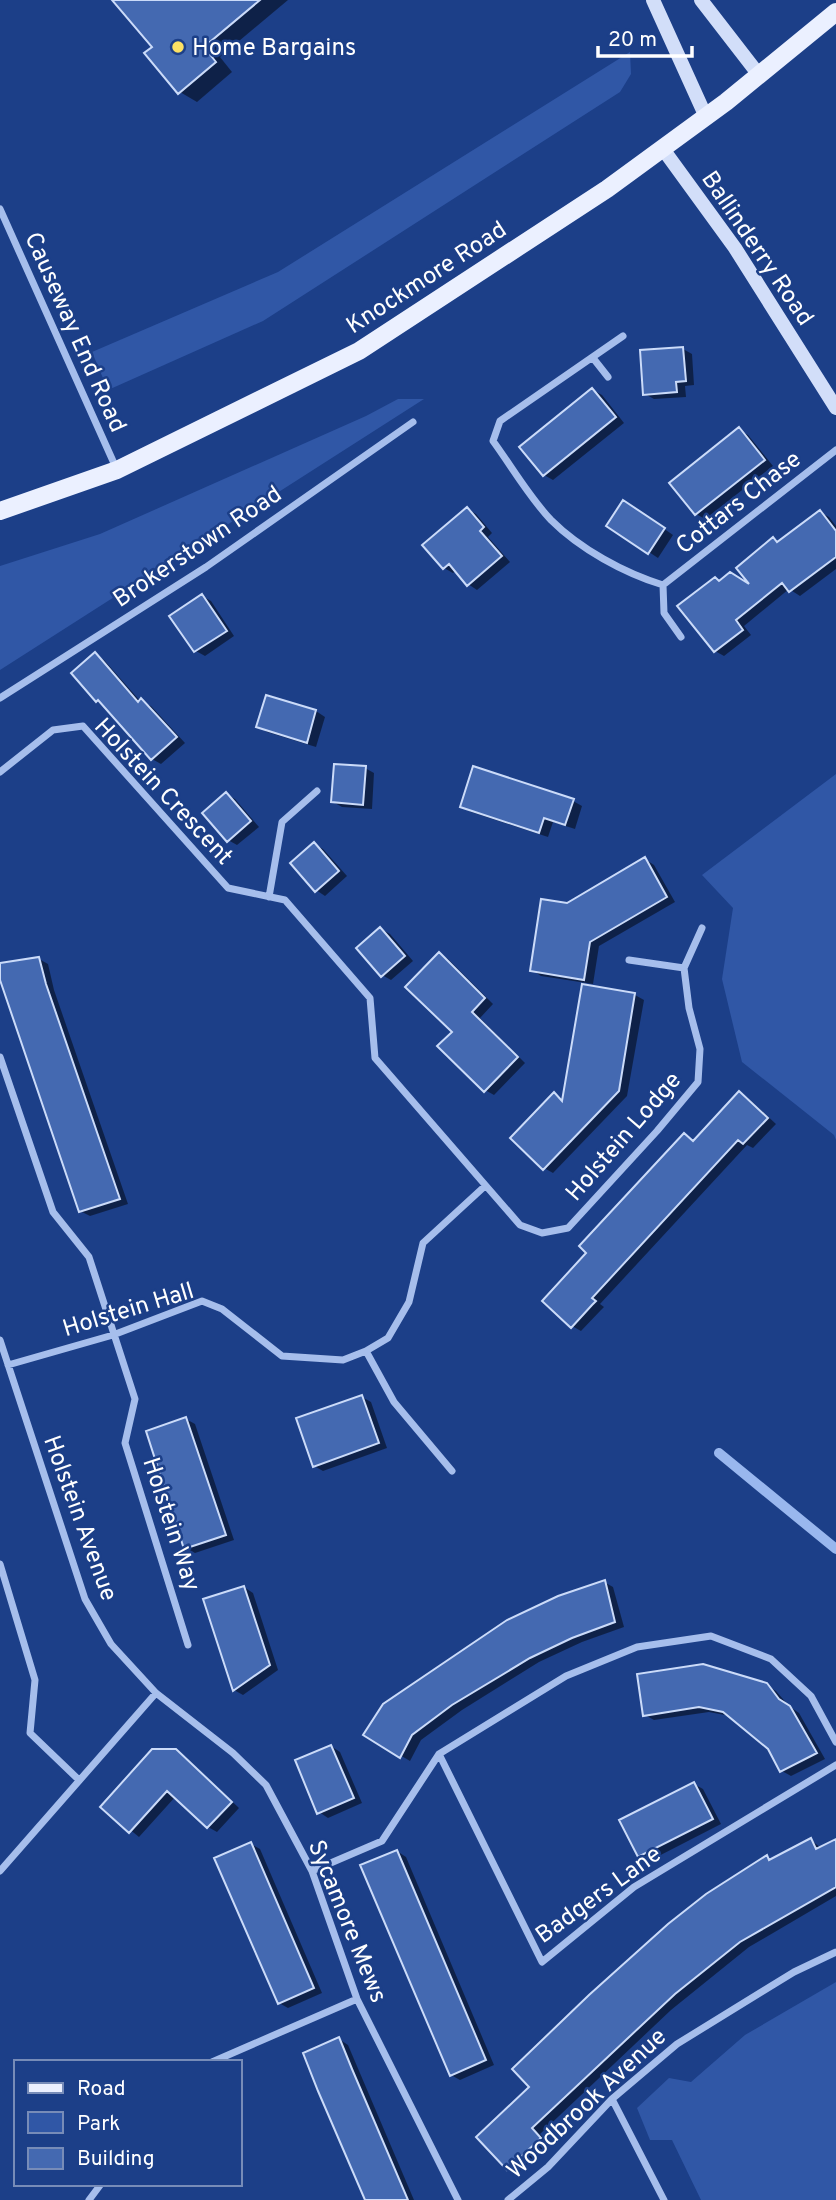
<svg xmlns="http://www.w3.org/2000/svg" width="836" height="2200" font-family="Overpass,sans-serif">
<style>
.green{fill:#3057a6}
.shadow{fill:#0007}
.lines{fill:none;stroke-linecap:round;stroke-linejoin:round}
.stream{stroke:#99b7ee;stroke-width:10}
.building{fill:#4469b1;stroke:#cbdbf9;stroke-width:2}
.street{stroke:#a6beec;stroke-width:7}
.secondary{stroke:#d2def9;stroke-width:14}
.primary{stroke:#ebf0ff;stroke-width:18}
.poi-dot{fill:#fce164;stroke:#1c3f88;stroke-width:2.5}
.labels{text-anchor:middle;stroke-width:5;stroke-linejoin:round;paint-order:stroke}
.poi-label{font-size:24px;fill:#fff;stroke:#1c3f88;text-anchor:start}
.street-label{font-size:24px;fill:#fff;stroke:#1c3f88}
</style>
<rect width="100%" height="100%" fill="#1c3f88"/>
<path class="green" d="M630,52L631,74L620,92L263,321L108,390L92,352L278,272Z
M398,399H424L0,670V566L100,534L366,416Z
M836,774V1140L834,1135L742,1062L722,979L733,908L702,875Z
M836,1982V2200H701L672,2140H650L637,2108L669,2078L691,2082L745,2035Z"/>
<path class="shadow" d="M114,0H288L220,57L232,72L197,102L180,92L154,47Z
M683,349L692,354L694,385L685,386L686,397L654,399L645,394Z
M593,390L602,395L624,423L553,480L544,475Z
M739,430L748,435L773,466L705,519L696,514Z
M633,507L673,535L658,558L608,525Z
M467,509L476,514L492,533L488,537L510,562L477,590L468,584L456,571L453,573L444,568Z
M820,512L829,517L836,526V569L800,596L789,589L744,626L751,635L724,656L715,651V579L753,589L773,539L779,543Z
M202,596L211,601L234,636L205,656L196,651L172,617Z
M95,654L104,660L141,702L151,706L185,743L161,764L152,759L106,706L97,701Z
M316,711L325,717L316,747L267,732L258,726Z
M365,768L374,773L372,809L342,807L333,802Z
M226,794L235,799L259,827L237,845L228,840Z
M573,801L582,806L575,829L553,822L548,837L471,812L462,807Z
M314,844L323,849L347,876L325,896L316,890Z
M645,859L654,865L675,902L599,946L593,984L541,976L532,970L568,905Z
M381,929L390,934L413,961L391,980L382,975Z
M439,954L448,959L493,1004L480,1018L525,1063L494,1095L485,1090L454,1032Z
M39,959L48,964L54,990L128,1204L90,1216L80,1211L0,974V965Z
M584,986L635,995L644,1000L627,1096L553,1173L544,1168L554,1095L564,1101Z
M740,1093L749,1099L776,1124L753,1148L747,1145L600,1304L604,1307L601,1310L581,1331L572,1326L684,1135L695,1142Z
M362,1397L371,1402L387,1448L323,1471L314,1466Z
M186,1419L195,1424L234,1540L195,1553L186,1548Z
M604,1582L613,1587L624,1627L582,1642L539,1662L462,1710L421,1740L410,1761L366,1735Z
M244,1587L253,1593L278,1670L243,1695L234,1690Z
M766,1685L776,1691L789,1706L799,1713L825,1759L791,1776L782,1771L769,1748L730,1716L709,1712L654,1720L645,1715Z
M331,1746L340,1752L362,1803L328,1818L319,1812Z
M175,1751L185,1757L239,1808L217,1832L208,1827L176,1796L139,1837L102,1807Z
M694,1784L703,1789L721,1824L649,1861L640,1856Z
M811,1840L821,1848L836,1841V1896L749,1947L671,2010L540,2134L549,2144L517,2174L508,2168L478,2137L767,1857L773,1860Z
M251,1844L260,1849L322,1993L288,2008L279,2003Z
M397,1851L406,1857L494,2065L460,2080L451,2075Z
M339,2039L348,2045L414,2200H367Z"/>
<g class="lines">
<path class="stream" d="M719,1453L836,1549"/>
</g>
<path class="building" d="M112,0H260L204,47L216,62L178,94L144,53L152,47Z
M683,347L686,381L676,382L677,392L643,395L640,350Z
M592,388L616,417L543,476L519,447Z
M739,427L765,460L695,515L669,483Z
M623,500L665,528L648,554L606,526Z
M467,507L484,527L480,531L502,556L467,586L449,564L443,569L422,545Z
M820,510L836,531V557L789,592L782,583L736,620L743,630L714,652L677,606L715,577L719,581L730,572L749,584L736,568L773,537L777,542Z
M202,594L227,631L194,652L169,616Z
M95,652L138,702L141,698L177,737L151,760L98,700L96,702L71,673Z
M266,695L316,710L307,743L256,727Z
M334,764L366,766L363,805L331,802Z
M473,766L574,799L565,825L544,818L539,833L460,807Z
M226,792L251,821L227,842L202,813Z
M314,842L339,871L315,892L290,863Z
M645,857L667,897L590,942L584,980L530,971L541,899L567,903Z
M380,927L405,956L381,977L356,948Z
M439,952L485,998L472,1012L518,1057L484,1092L437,1046L452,1032L405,987Z
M39,957L46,984L120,1199L79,1212L0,980V963Z
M582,984L635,993L619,1091L543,1170L510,1138L554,1092L562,1101Z
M739,1091L768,1118L743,1144L738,1140L592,1298L596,1301L592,1305L571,1328L542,1301L586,1253L579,1246L684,1133L693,1141Z
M362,1395L379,1443L313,1467L296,1418Z
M186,1417L226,1535L184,1549L146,1431Z
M605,1580L615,1622L572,1638L530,1658L452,1705L412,1735L400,1758L363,1735L383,1704L507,1620L558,1596Z
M244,1586L270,1665L233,1691L203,1599Z
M703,1664L767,1683L779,1699L790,1706L817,1753L780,1772L768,1749L723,1712L699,1707L643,1716L637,1674Z
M331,1745L354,1798L317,1814L295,1760Z
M152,1749H176L232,1802L207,1828L167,1791L129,1833L100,1807Z
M694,1782L713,1819L638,1857L619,1820Z
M811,1838L816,1849L836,1839V1887L740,1942L675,1994L532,2128L541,2138L507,2170L476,2137L529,2087L512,2069L589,1995L668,1924L706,1894L767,1855L769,1860Z
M251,1842L314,1988L278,2004L214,1858Z
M397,1850L486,2060L450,2076L360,1865Z
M339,2037L352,2069L408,2200H365L318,2091L303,2053Z"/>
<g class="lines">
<path class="street" d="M0,209L117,470
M623,336L500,421L493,441C512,467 529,497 551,520C580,549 624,573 663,585L836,450
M593,358L608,377
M663,585L664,613L681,637
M0,698L206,567L413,422
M0,772L53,730L83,726L228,888L285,900L370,998L375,1058L520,1225L542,1233L568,1228L657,1131L698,1082L700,1049L689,1008L684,968L702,928
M269,897L282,822L317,791
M629,960L684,968
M0,1057L53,1212L89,1257L135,1399L125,1443L188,1645
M0,1340L85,1599L111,1644L156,1693L233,1753L266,1785L312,1871L357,1999L458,2200
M366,1351L394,1402L452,1471
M8,1365L113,1335L202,1301L222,1309L282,1356L343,1360L366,1351L388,1338L409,1302L423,1243L485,1186
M0,1564L35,1680L30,1733L79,1780
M439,1754L542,1962L634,1887L836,1765
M0,1871L156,1693
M312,1871L382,1841L439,1754L566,1676L637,1647L711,1636L771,1659L811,1696L836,1742
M212,2062L357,1999
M612,2099L664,2200
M89,2200L101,2184
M508,2200L548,2167L612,2099L677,2044L794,1972L836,1952"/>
<path class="secondary" d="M653,0L706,117
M701,0L759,75
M663,149L735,248L836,408"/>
<path class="primary" d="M0,511L117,470L359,351L607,189L726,102L836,12"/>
</g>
<circle class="poi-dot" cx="178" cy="47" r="7"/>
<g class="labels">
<g class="poi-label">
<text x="192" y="55">Home Bargains</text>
</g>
<g class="street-label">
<text transform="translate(758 248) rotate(56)" y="8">Ballinderry Road</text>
<text transform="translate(426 277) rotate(-33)" y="8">Knockmore Road</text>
<text transform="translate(76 332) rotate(66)" y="8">Causeway End Road</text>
<text transform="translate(738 502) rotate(-38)" y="8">Cottars Chase</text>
<text transform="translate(197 546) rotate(-34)" y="8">Brokerstown Road</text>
<text transform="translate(164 791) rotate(47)" y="8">Holstein Crescent</text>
<text transform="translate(623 1136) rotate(-49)" y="8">Holstein Lodge</text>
<text transform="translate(128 1309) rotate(-17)" y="8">Holstein Hall</text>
<text transform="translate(81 1518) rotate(70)" y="8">Holstein Avenue</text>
<text transform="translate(172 1524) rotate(72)" y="8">Holstein Way</text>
<text transform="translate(598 1894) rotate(-36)" y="8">Badgers Lane</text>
<text transform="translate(348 1921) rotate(68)" y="8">Sycamore Mews</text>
<text transform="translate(586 2103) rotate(-43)" y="8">Woodbrook Avenue</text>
</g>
</g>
<rect x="14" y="2060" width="228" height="126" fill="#1c3f88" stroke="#778cb8" stroke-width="2"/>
<rect x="28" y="2083" width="35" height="10" fill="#ebf0ff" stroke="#778cb8" stroke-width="2"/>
<text x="77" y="2095" font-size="21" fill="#ffffff">Road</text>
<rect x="28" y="2112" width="35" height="21" fill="#3057a6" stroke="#778cb8" stroke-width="2"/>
<text x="77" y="2130" font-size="21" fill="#ffffff">Park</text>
<rect x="28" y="2148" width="35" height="21" fill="#4469b1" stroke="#778cb8" stroke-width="2"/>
<text x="77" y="2165" font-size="21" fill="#ffffff">Building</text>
<path d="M598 46v10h94v-10" fill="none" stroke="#ffffff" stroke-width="3.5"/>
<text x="608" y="46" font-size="21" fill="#ffffff" stroke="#1c3f88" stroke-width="5" paint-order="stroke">20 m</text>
</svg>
